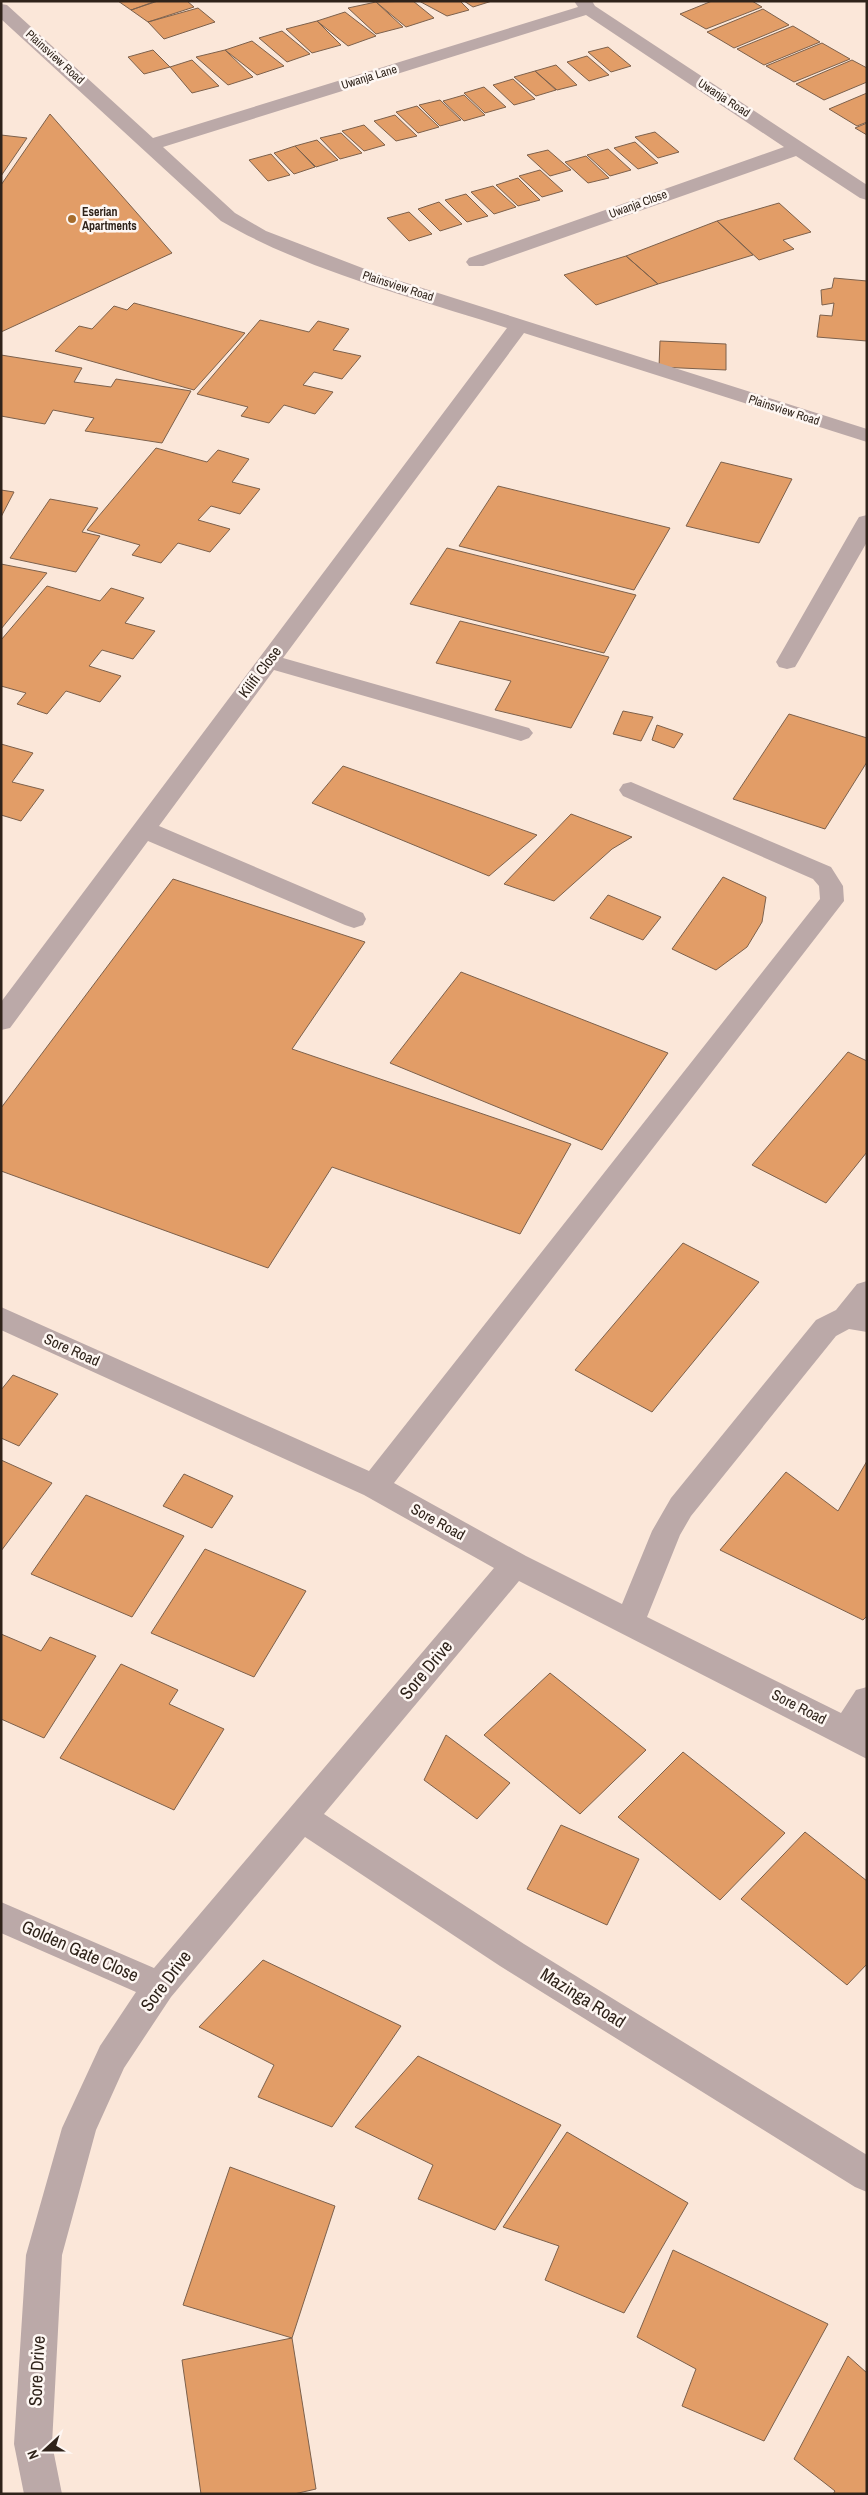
<svg xmlns="http://www.w3.org/2000/svg" width="868" height="2495" font-family="'Archivo Narrow',sans-serif">
<style>
.building{fill:#e29d67;stroke:#7d614c}
.lines{fill:none;stroke-linecap:round;stroke-linejoin:round}
.minor{fill:#bba9a8;fill-rule:evenodd}
.poi-dot{fill:#a66c2c;stroke:#fef7f3;stroke-width:2}
.labels{text-anchor:middle;stroke-width:5;stroke-linejoin:round;paint-order:stroke}
.far-street-label{font-size:12px;fill:#2f231a;stroke:#fef7f3}
.far-poi-label{font-size:12px;font-weight:bold;fill:#2f231a;stroke:#fef7f3;text-anchor:start}
.street-label{font-size:15px;fill:#2f231a;stroke:#fef7f3}
.near-street-label{font-size:18px;fill:#2f231a;stroke:#fef7f3}
</style>
<rect width="100%" height="100%" fill="#fbe7d9"/>
<path class="building" d="M118,1H156L131,10Z
M158,1H187L194,7L148,22L131,10Z
M413,1L434,18L406,27L376,2Z
M419,1H460L469,10L447,16Z
M464,1H492L473,7Z
M712,1H752L762,7L706,29L680,14Z
M376,2L403,27L376,34L348,8Z
M198,8L215,22L164,39L148,22Z
M763,9L789,25L734,48L707,32Z
M345,12L376,36L348,46L317,21Z
M317,21L341,45L312,53L286,29Z
M793,26L820,42L764,65L737,49Z
M282,31L310,54L287,62L259,38Z
M252,41L284,66L257,75L225,50Z
M822,43L850,59L794,82L766,66Z
M608,47L631,66L611,72L588,52Z
M153,50L170,67L144,74L128,57Z
M225,50L253,77L228,85L196,57Z
M587,56L609,75L589,81L567,62Z
M192,60L219,86L192,93L170,67Z
M852,60L867,68V82L824,100L796,84Z
M556,65L577,85L557,90L535,71Z
M535,71L556,90L536,96L514,77Z
M513,79L535,99L514,105L493,85Z
M484,87L506,107L485,113L464,93Z
M867,93V122L857,126L829,109Z
M464,95L485,115L464,121L443,101Z
M440,100L461,120L440,126L419,105Z
M417,106L439,127L418,133L396,112Z
M50,114L172,253L1,332V185Z
M395,115L417,136L396,141L374,121Z
M867,123V135L855,128Z
M364,125L385,145L364,151L342,131Z
M655,132L679,152L658,158L635,137Z
M341,133L362,153L340,159L320,138Z
M1,135L27,138L1,176Z
M317,140L338,160L316,167L295,146Z
M635,142L658,163L638,169L614,148Z
M295,146L315,167L294,174L274,153Z
M608,149L631,170L610,176L587,155Z
M548,150L571,170L550,176L527,155Z
M271,154L290,175L268,181L249,160Z
M586,156L609,178L588,183L565,162Z
M540,170L563,191L542,197L519,176Z
M518,178L540,200L518,206L496,185Z
M493,186L516,207L494,214L471,192Z
M466,194L488,216L467,222L445,200Z
M439,202L462,224L440,231L418,209Z
M779,203L811,232L783,240L794,249L759,260L717,221Z
M409,212L432,234L409,241L387,218Z
M717,221L753,255L658,284L626,256Z
M626,256L658,284L596,305L564,275Z
M834,278L867,281V341L817,337L820,315L832,316L834,303L822,305L821,290L832,288Z
M134,303L245,333L194,390L55,351L79,326L92,329L114,306L127,310Z
M260,320L309,332L318,321L349,329L333,350L361,356L342,379L314,372L303,385L333,392L315,414L284,405L269,423L241,416L248,407L197,394Z
M660,341L726,344V370L659,367Z
M1,355L82,368L74,382L111,387L116,379L191,391L162,443L85,431L94,418L53,410L45,424L1,416Z
M156,448L207,462L218,450L249,459L232,482L260,489L240,514L211,506L198,520L230,529L210,552L178,543L161,563L132,555L140,545L87,530Z
M721,462L792,479L759,543L686,526Z
M498,486L670,528L634,590L459,546Z
M1,490L14,492L1,517Z
M50,499L98,508L82,532L100,536L76,572L10,558Z
M447,548L636,595L604,653L410,604Z
M1,564L47,573L1,629Z
M47,586L100,601L111,588L144,598L125,623L155,631L133,659L102,650L89,666L121,676L100,702L66,691L47,714L17,704L26,693L1,686V640Z
M460,621L609,657L571,728L495,710L511,681L436,663Z
M623,711L653,717L641,741L613,734Z
M789,714L867,738V762L825,829L733,799Z
M657,725L683,734L674,748L652,740Z
M1,744L33,753L12,782L44,790L21,821L1,815Z
M343,766L537,835L489,876L312,803Z
M571,814L632,837L612,849L554,901L504,884Z
M723,877L766,897L762,922L747,947L716,970L672,949Z
M173,879L365,942L292,1049L571,1144L520,1234L332,1167L268,1268L1,1171V1108Z
M608,895L661,917L643,940L590,918Z
M461,972L668,1053L602,1150L390,1063Z
M848,1052L867,1061V1152L826,1203L752,1165Z
M683,1243L759,1282L652,1412L575,1370Z
M13,1375L58,1394L19,1446L1,1438V1390Z
M1,1460L52,1483L1,1551Z
M867,1461V1616L863,1620L720,1550L786,1472L838,1511Z
M184,1474L233,1496L212,1528L163,1506Z
M86,1495L184,1536L132,1617L31,1574Z
M205,1549L306,1591L254,1677L151,1633Z
M1,1634L41,1651L50,1637L96,1656L44,1738L1,1719Z
M121,1664L178,1690L169,1704L224,1729L174,1810L60,1758Z
M550,1673L646,1750L580,1814L484,1735Z
M446,1735L510,1783L477,1819L424,1780Z
M683,1752L785,1833L720,1900L618,1817Z
M561,1825L639,1859L607,1925L527,1889Z
M805,1832L867,1881V1964L847,1985L741,1899Z
M263,1960L401,2026L332,2127L258,2097L274,2065L199,2027Z
M418,2056L561,2125L495,2230L418,2199L433,2165L355,2127Z
M567,2132L688,2203L624,2313L545,2280L559,2246L503,2227Z
M230,2167L335,2206L292,2338L183,2305Z
M673,2250L828,2324L764,2441L682,2406L696,2369L637,2337Z
M292,2338L316,2489L294,2494H201L182,2360Z
M848,2356L867,2373V2494H833L835,2491L794,2459Z"/>
<g class="lines">
<path class="minor" d="M574,1H592L595,6L867,185V200L860,198L796,156L483,266H469L466,262L469,258L784,147L586,15L163,147L235,213L266,231L378,274L867,429V442L524,333L283,658L529,728L533,733L529,738L521,741L274,670L159,826L363,913L366,919L363,925L354,928L345,925L148,841L10,1028L1,1030V1002L507,328C414,298 305,270 221,221L1,19V4L7,5L153,138L578,7Z
M867,515V542L798,662L795,667L787,669L779,667L776,662L856,522L859,517Z
M631,782L831,867L843,886L844,901L394,1483L526,1556L622,1604L652,1531L671,1498L816,1320L836,1310L857,1284L867,1281V1332L849,1329L836,1336L691,1516L680,1535L647,1617L841,1713L856,1690L867,1687V1759L519,1581L324,1814L524,1944L867,2155V2192L855,2187L500,1966L305,1837L171,1997L124,2068L96,2130L62,2255L52,2444L62,2494H24L14,2444L26,2255L62,2128L100,2046L136,1992L1,1933V1902L154,1968L494,1568L364,1495L1,1330V1307L369,1471L820,899L819,886L813,879L623,796L619,790L623,784Z"/>
</g>
<circle class="poi-dot" cx="72" cy="219" r="5"/>
<g class="labels">
<g class="far-street-label">
<text transform="translate(55 57) rotate(42)" y="4">Plainsview Road</text>
<text transform="translate(369 77) rotate(-17)" y="4">Uwanja Lane</text>
<text transform="translate(724 98) rotate(33)" y="4">Uwanja Road</text>
<text transform="translate(638 204) rotate(-20)" y="4">Uwanja Close</text>
<text transform="translate(398 286) rotate(18)" y="4">Plainsview Road</text>
<text transform="translate(784 410) rotate(18)" y="4">Plainsview Road</text>
</g>
<g class="far-poi-label">
<text x="82" y="216">Eserian<tspan x="82" dy="14">Apartments</tspan></text>
</g>
<g class="street-label">
<text transform="translate(260 672) rotate(-53)" y="5">Kilifi Close</text>
<text transform="translate(72 1350) rotate(24)" y="5">Sore Road</text>
<text transform="translate(438 1522) rotate(29)" y="5">Sore Road</text>
<text transform="translate(799 1707) rotate(27)" y="5">Sore Road</text>
</g>
<g class="near-street-label">
<text transform="translate(426 1670) rotate(-50)" y="6">Sore Drive</text>
<text transform="translate(80 1951) rotate(24)" y="6">Golden Gate Close</text>
<text transform="translate(166 1981) rotate(-53)" y="6">Sore Drive</text>
<text transform="translate(583 1998) rotate(32)" y="6">Mazinga Road</text>
<text transform="translate(37 2371) rotate(-87)" y="6">Sore Drive</text>
</g>
</g>
<rect width="868" height="2495" fill="none" stroke="#2f231a" stroke-width="5"/>
<g transform="translate(45 2450) rotate(249)" stroke="#fef7f3" stroke-width="4" paint-order="stroke">
<path d="M0-4L9 19L0 12L-9 19Z" fill="#2f231a"/>
<text y="-8" font-size="14" font-weight="bold" text-anchor="middle" fill="#2f231a">N</text>
</g>
</svg>
